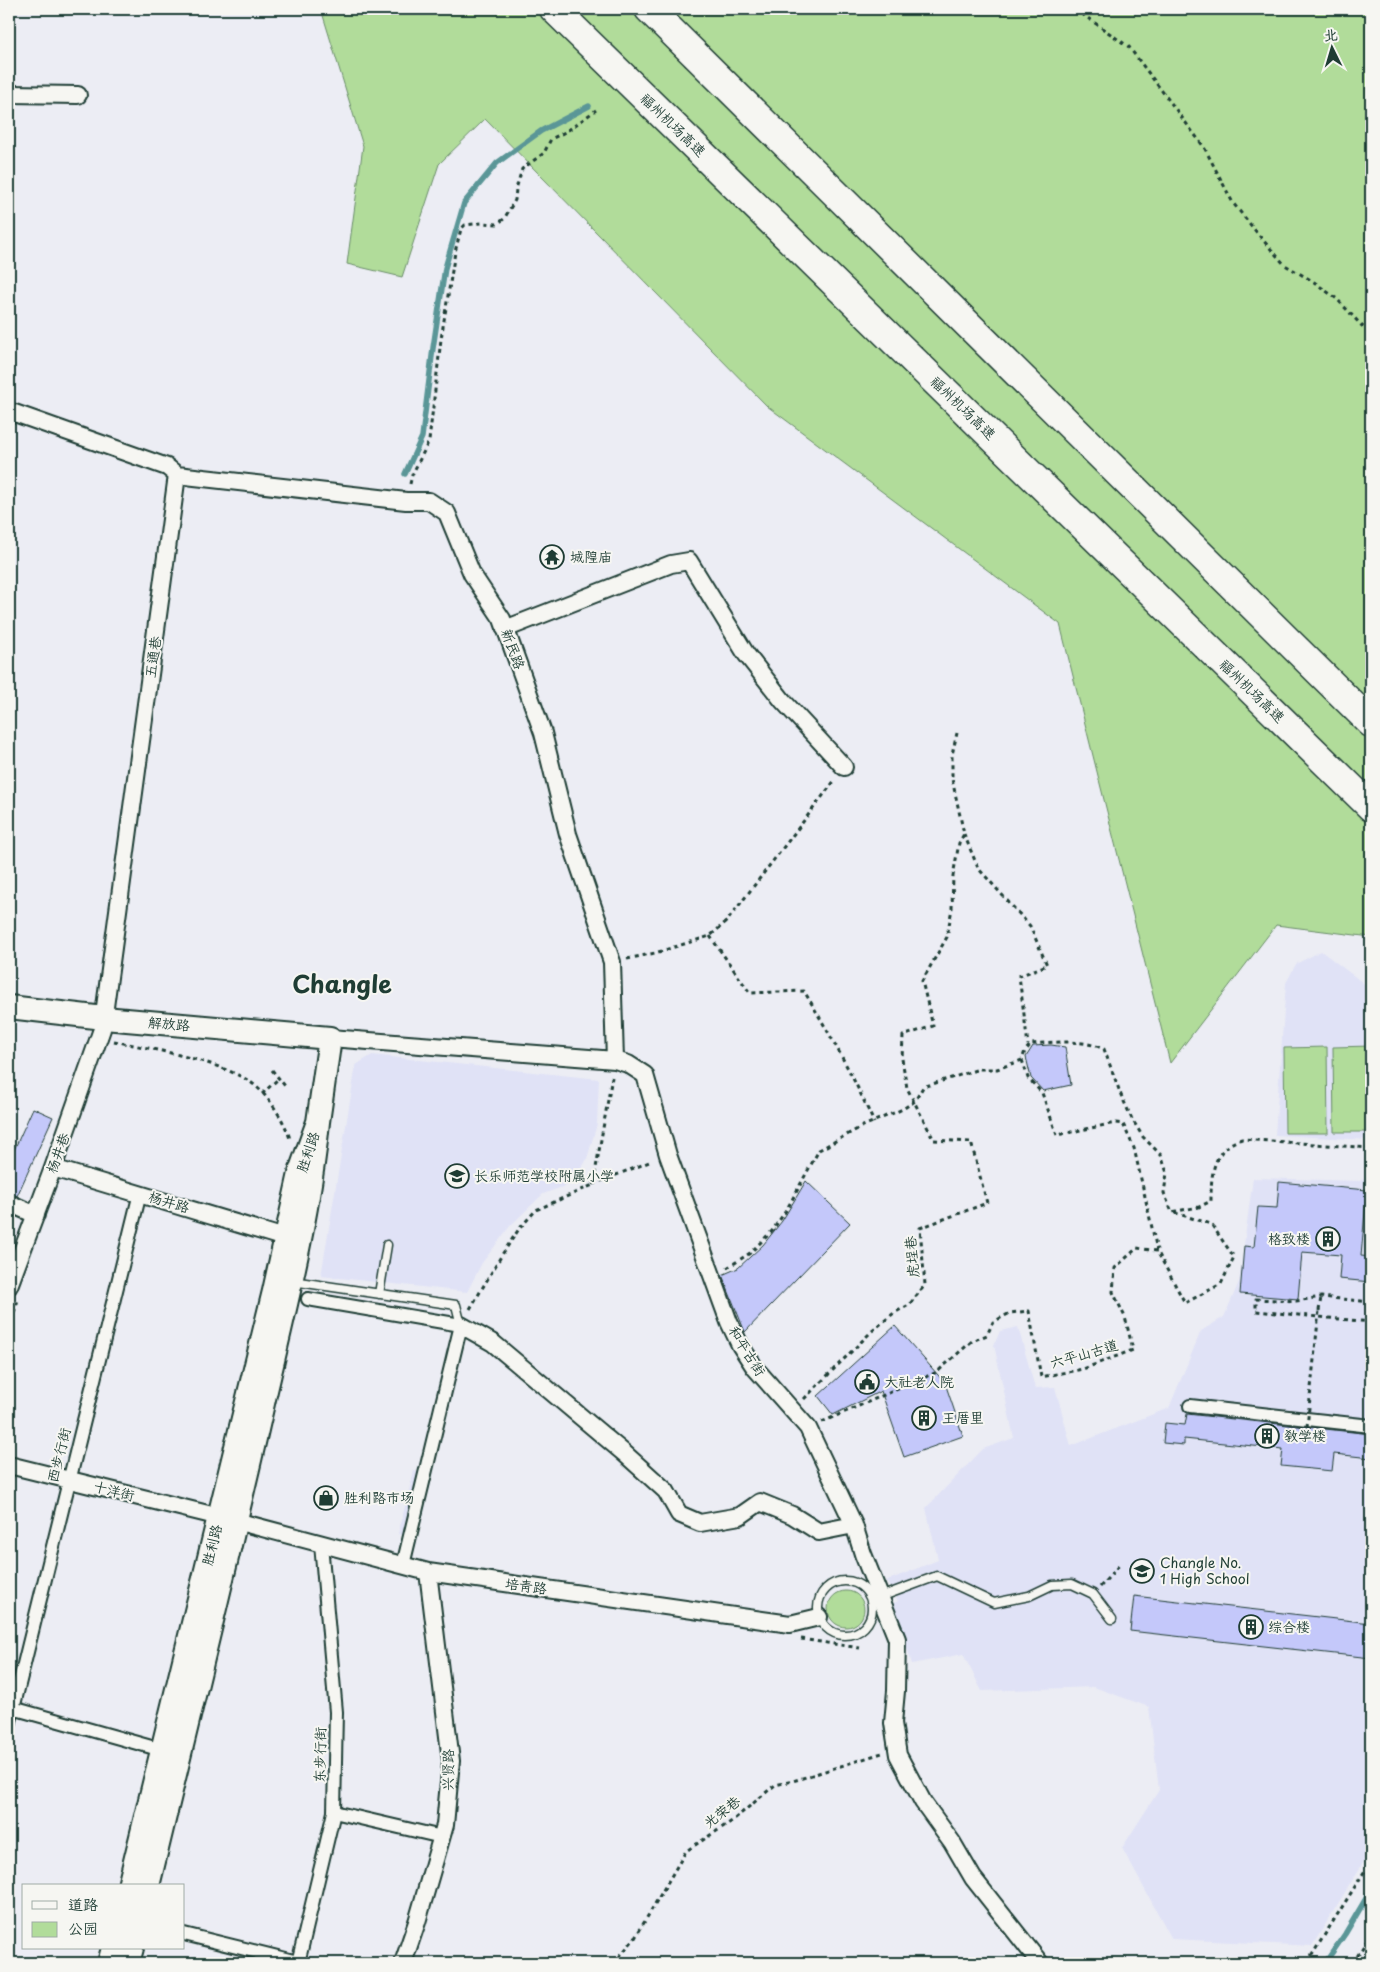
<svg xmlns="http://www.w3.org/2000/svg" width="1380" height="1972" font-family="'Playpen Sans','LXGW WenKai TC',sans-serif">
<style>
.built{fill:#e0e2f6}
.green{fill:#b1dc9a;stroke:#688c67}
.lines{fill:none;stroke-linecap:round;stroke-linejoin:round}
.stream{stroke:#5a9697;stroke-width:5.5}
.building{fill:#c4c8fa;stroke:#1f3d34}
.service-casing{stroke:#1f3d34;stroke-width:11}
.pedestrian-casing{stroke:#1f3d34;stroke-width:16}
.minor-casing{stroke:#1f3d34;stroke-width:20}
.secondary-casing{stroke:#1f3d34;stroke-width:26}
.motorway-casing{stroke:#1f3d34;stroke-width:31}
.path{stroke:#1f3d34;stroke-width:3;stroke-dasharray:4 4;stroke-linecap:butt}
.service{stroke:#f6f6f2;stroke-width:8}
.pedestrian{stroke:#f6f6f2;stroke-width:12}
.minor{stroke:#f6f6f2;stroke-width:16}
.secondary{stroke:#f6f6f2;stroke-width:22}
.motorway{stroke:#f6f6f2;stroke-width:28}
.path-bridge{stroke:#1f3d34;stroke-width:3;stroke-dasharray:4 4;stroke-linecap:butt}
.labels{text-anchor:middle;stroke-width:4;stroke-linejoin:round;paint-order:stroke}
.street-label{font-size:14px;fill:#1f3d34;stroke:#f6f6f2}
.poi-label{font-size:14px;fill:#1f3d34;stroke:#f6f6f2;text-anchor:start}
.town-label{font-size:24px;font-weight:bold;fill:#1f3d34;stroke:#f6f6f2}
</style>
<rect width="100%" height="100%" fill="#ecedf4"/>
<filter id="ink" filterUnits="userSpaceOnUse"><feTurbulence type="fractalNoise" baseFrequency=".02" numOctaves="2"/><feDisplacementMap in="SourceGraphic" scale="10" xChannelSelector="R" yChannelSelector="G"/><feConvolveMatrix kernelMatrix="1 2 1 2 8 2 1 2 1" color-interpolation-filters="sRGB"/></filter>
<g filter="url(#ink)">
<path class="built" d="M1321,951L1371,989V1140L1275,1135L1286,983L1296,964Z
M372,1055L599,1079L597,1124L587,1159L573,1183L543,1194L510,1226L482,1263L467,1292L321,1276L356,1065Z
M1371,1174V1850L1312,1946L1172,1939L1122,1848L1159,1790L1149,1707L1094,1687L982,1691L963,1654L912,1664L898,1619L890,1605L898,1601L886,1581L938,1560L926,1508L983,1449L1014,1438L994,1345L1000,1331L1018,1327L1035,1388L1055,1387L1071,1446L1169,1408L1201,1331L1224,1317L1239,1282L1253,1178L1360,1181Z
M414,1471L430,1474L413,1537L398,1534Z"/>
<path class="green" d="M321,9H1371V937L1276,925L1170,1063L1060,624L767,406L485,119L439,164L402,277L347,264L363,146Z
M1371,1046V1132H1334L1333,1047Z
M1327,1047L1328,1133H1285L1284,1048Z
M828 1609a18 18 0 1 1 36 0a18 18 0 1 1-36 0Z"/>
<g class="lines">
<path class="stream" d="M405,474L422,437L433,348L445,268L464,203L497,163L541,131L589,106
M1325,1963L1345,1934L1371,1890"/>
</g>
<path class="building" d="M1051,1045L1065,1047L1071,1085L1043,1091L1031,1078L1026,1057L1033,1046Z
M33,1108L53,1117L17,1196L9,1193V1161Z
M806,1181L850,1223L745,1332L722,1275L738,1268L763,1245L782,1221Z
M1279,1182L1367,1190L1361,1256L1371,1257V1282L1339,1279L1341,1255L1302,1252L1298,1299L1240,1294L1244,1246L1254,1247L1258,1207L1277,1208Z
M895,1326L945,1383L963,1436L904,1457L881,1391L833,1415L818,1396Z
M1187,1414L1371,1434V1458L1334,1454L1332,1471L1281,1466L1283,1449L1184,1439V1445L1163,1443L1165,1423L1185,1425Z
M1134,1596L1371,1623V1658L1130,1631Z"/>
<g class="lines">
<g class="service-casing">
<path id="service" d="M292,1281L456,1305L461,1325
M379,1294L387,1245
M818 1608a27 27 0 1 1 54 0a27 27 0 1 1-54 0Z
M872,1600L937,1576L994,1603L1029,1596L1052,1585L1072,1584L1093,1594L1112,1619"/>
</g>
<g class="pedestrian-casing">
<path id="pedestrian" d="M308,1299L461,1325L403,1565
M1190,1406L1371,1426
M9,1707L162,1750
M9,1725L140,1193
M334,1812L442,1837
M184,1934L298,1962
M298,1963L334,1812L336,1712L321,1544"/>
</g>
<g class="minor-casing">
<path id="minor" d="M9,94L78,95
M9,411L167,467L177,475L102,1029L53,1168L9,1286
M177,475L406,501H429L447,513L472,574L502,619L543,733L568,834L612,962L615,1060
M505,629L671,564L689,561L746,654L783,701L844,767
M330,1038L615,1060L628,1064L645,1075L668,1155L729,1322L740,1345L755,1368L808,1428L854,1525L863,1554L897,1639L896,1691L893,1723L898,1755L923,1802L952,1842L973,1878L1040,1963
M53,1168L285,1238
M9,1203L36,1215
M461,1325L493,1343L624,1453L666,1491L679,1514L700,1523L740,1516L760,1502L792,1515L819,1532L854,1525
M9,1465L220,1517
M236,1521L428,1572L790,1624L819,1617
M403,1963L417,1922L445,1825L451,1761L428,1572"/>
</g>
<g class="secondary-casing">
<path id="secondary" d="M9,1007L104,1018L330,1038L318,1122
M129,1886L274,1291L301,1169L318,1122C309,1215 285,1308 264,1399C227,1562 187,1724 148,1886
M109,1963L113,1948
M128,1963L132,1948"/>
</g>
<g class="motorway-casing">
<path id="motorway" d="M554,9L1371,807
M649,9L1371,723"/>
</g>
<path class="path" d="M1075,9L1129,47L1204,147L1233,203L1262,239L1285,265L1314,282L1337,299L1362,326L1371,332
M410,484L412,475L429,441L441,339L455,252L461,229L465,225L482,223L497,224L504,219L515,200L516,189L522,169L544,153L551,139L567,131L596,110
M964,834L978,868L1030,926L1047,965L1019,976L1028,1045
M710,936L750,993L804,991C830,1034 854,1077 874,1123
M627,959L655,953L710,936L727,921L835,780
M114,1041C156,1050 212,1059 249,1081C266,1092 284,1119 290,1139
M1022,1060L1028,1078L1042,1093L1057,1135L1115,1123L1123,1124L1134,1148L1157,1250
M272,1070L285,1086
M262,1094L279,1078
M593,1184L652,1161
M727,1268L750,1253L772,1231L787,1209L819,1150L863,1126L903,1109L915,1101L923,1087L979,1069H997L1022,1060L1025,1051L1031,1044C1054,1042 1083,1039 1104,1049L1121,1095L1132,1119L1143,1137L1161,1155L1167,1173L1164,1193L1172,1212
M1371,1302L1321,1297L1296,1301L1256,1299V1311L1371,1322
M470,1309L503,1253L519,1229L536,1210L593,1185L612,1077
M1319,1311L1321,1297
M9,1328L18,1300
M804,1399L871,1332L894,1313L909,1305L925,1285L920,1228L987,1203L971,1142L934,1140L907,1088L902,1059L903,1036L933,1026L922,981L947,937L952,908L953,876L959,843L964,834L952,779V755L957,733
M822,1422L937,1372L972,1341L987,1335L993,1322L1010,1313L1029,1311L1041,1377L1083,1369L1133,1350L1125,1317L1113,1292L1115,1268L1137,1248L1157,1251L1185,1303L1221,1284L1234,1257L1211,1224L1172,1212L1199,1207L1211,1201C1211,1175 1212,1148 1242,1139L1371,1148
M1100,1587L1121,1563
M801,1639L860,1648
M614,1963L635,1938L686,1851L732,1821L775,1785L793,1781L882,1753
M1307,1963L1371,1861
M1353,1963L1371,1934"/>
<use href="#service" class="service"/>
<use href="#pedestrian" class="pedestrian"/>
<use href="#minor" class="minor"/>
<use href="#secondary" class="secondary"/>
<use href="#motorway" class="motorway"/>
<path class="path-bridge" d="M1307,1427L1319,1311"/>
</g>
</g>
<defs>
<g id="temple-ring" transform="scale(1.25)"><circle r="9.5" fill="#f6f6f2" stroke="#1f3d34" stroke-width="1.5"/><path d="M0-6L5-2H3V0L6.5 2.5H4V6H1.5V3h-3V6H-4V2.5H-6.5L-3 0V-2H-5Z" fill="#1f3d34"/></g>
<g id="school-ring" transform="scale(1.25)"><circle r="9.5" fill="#f6f6f2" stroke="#1f3d34" stroke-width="1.5"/><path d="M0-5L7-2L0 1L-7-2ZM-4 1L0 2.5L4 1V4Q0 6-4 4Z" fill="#1f3d34"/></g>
<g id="building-ring" transform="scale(1.25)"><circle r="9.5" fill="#f6f6f2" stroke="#1f3d34" stroke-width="1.5"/><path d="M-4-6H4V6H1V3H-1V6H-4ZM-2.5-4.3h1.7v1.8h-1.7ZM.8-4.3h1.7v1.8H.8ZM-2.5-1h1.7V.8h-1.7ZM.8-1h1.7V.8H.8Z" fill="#1f3d34"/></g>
<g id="civic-ring" transform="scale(1.25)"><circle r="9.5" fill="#f6f6f2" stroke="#1f3d34" stroke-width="1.5"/><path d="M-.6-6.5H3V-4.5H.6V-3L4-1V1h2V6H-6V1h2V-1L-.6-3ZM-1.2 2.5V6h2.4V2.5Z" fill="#1f3d34"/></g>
<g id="shop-ring" transform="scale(1.25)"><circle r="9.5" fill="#f6f6f2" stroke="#1f3d34" stroke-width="1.5"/><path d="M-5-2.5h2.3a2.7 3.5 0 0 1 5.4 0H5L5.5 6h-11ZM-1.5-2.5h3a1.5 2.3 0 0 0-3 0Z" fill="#1f3d34"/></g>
</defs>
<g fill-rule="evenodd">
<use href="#temple-ring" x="552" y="557"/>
<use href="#school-ring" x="457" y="1176"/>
<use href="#building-ring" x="1328" y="1239"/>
<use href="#civic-ring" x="867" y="1382"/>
<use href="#building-ring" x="924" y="1418"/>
<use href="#building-ring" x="1267" y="1436"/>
<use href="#shop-ring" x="326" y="1498"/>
<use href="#school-ring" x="1142" y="1571"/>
<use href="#building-ring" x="1251" y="1627"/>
</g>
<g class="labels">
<g class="street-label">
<text transform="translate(673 125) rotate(44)" y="5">福州机场高速</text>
<text transform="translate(963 408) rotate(44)" y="5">福州机场高速</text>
<text transform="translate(513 649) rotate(70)" y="5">新民路</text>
<text transform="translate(153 657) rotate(-82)" y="5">五通巷</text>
<text transform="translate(1252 691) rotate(44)" y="5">福州机场高速</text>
<text transform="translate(169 1024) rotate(5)" y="5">解放路</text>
<text transform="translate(308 1152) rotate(-71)" y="5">胜利路</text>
<text transform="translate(58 1153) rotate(-70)" y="5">杨井巷</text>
<text transform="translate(169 1202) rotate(17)" y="5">杨井路</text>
<text transform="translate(912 1257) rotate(-95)" y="5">虎埕巷</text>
<text transform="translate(747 1351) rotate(58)" y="5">和平古街</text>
<text transform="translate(1084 1354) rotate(-16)" y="5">六平山古道</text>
<text transform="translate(59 1455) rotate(-76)" y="5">西步行街</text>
<text transform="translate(114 1491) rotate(14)" y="5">十洋街</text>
<text transform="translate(212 1545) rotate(-76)" y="5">胜利路</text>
<text transform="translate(526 1586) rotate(8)" y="5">培青路</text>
<text transform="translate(320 1755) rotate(-89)" y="5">东步行街</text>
<text transform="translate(448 1770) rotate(-89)" y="5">兴贤路</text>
<text transform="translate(722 1812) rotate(-38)" y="5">光荣巷</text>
</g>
<g class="poi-label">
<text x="570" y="562">城隍庙</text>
<text x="474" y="1181">长乐师范学校附属小学</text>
<text x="1310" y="1244" text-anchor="end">格致楼</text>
<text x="884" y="1387">大社老人院</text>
<text x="942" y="1423">王厝里</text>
<text x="1284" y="1441">教学楼</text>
<text x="344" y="1503">胜利路市场</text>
<text x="1160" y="1568">Changle No.<tspan x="1160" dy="16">1 High School</tspan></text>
<text x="1268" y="1632">综合楼</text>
</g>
<g class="town-label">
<text x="342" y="993">Changle</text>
</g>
</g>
<rect width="1380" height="1972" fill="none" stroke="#f6f6f2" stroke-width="30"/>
<rect x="15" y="15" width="1350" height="1942" fill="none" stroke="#1f3d34" stroke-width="2" filter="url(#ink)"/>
<rect x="22" y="1884" width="162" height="65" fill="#f6f6f2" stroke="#a0aca6"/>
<rect x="32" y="1901" width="25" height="8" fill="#f6f6f2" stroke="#a0aca6"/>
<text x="68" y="1910" font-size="15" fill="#1f3d34">道路</text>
<rect x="32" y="1922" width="25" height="15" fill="#b1dc9a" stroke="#a0aca6"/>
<text x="68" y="1934" font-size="15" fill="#1f3d34">公园</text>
<g transform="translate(1332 48) rotate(355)" stroke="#f6f6f2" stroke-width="4" paint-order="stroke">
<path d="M0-4L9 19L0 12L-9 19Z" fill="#1f3d34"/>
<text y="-8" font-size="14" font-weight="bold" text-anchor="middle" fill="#1f3d34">北</text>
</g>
</svg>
